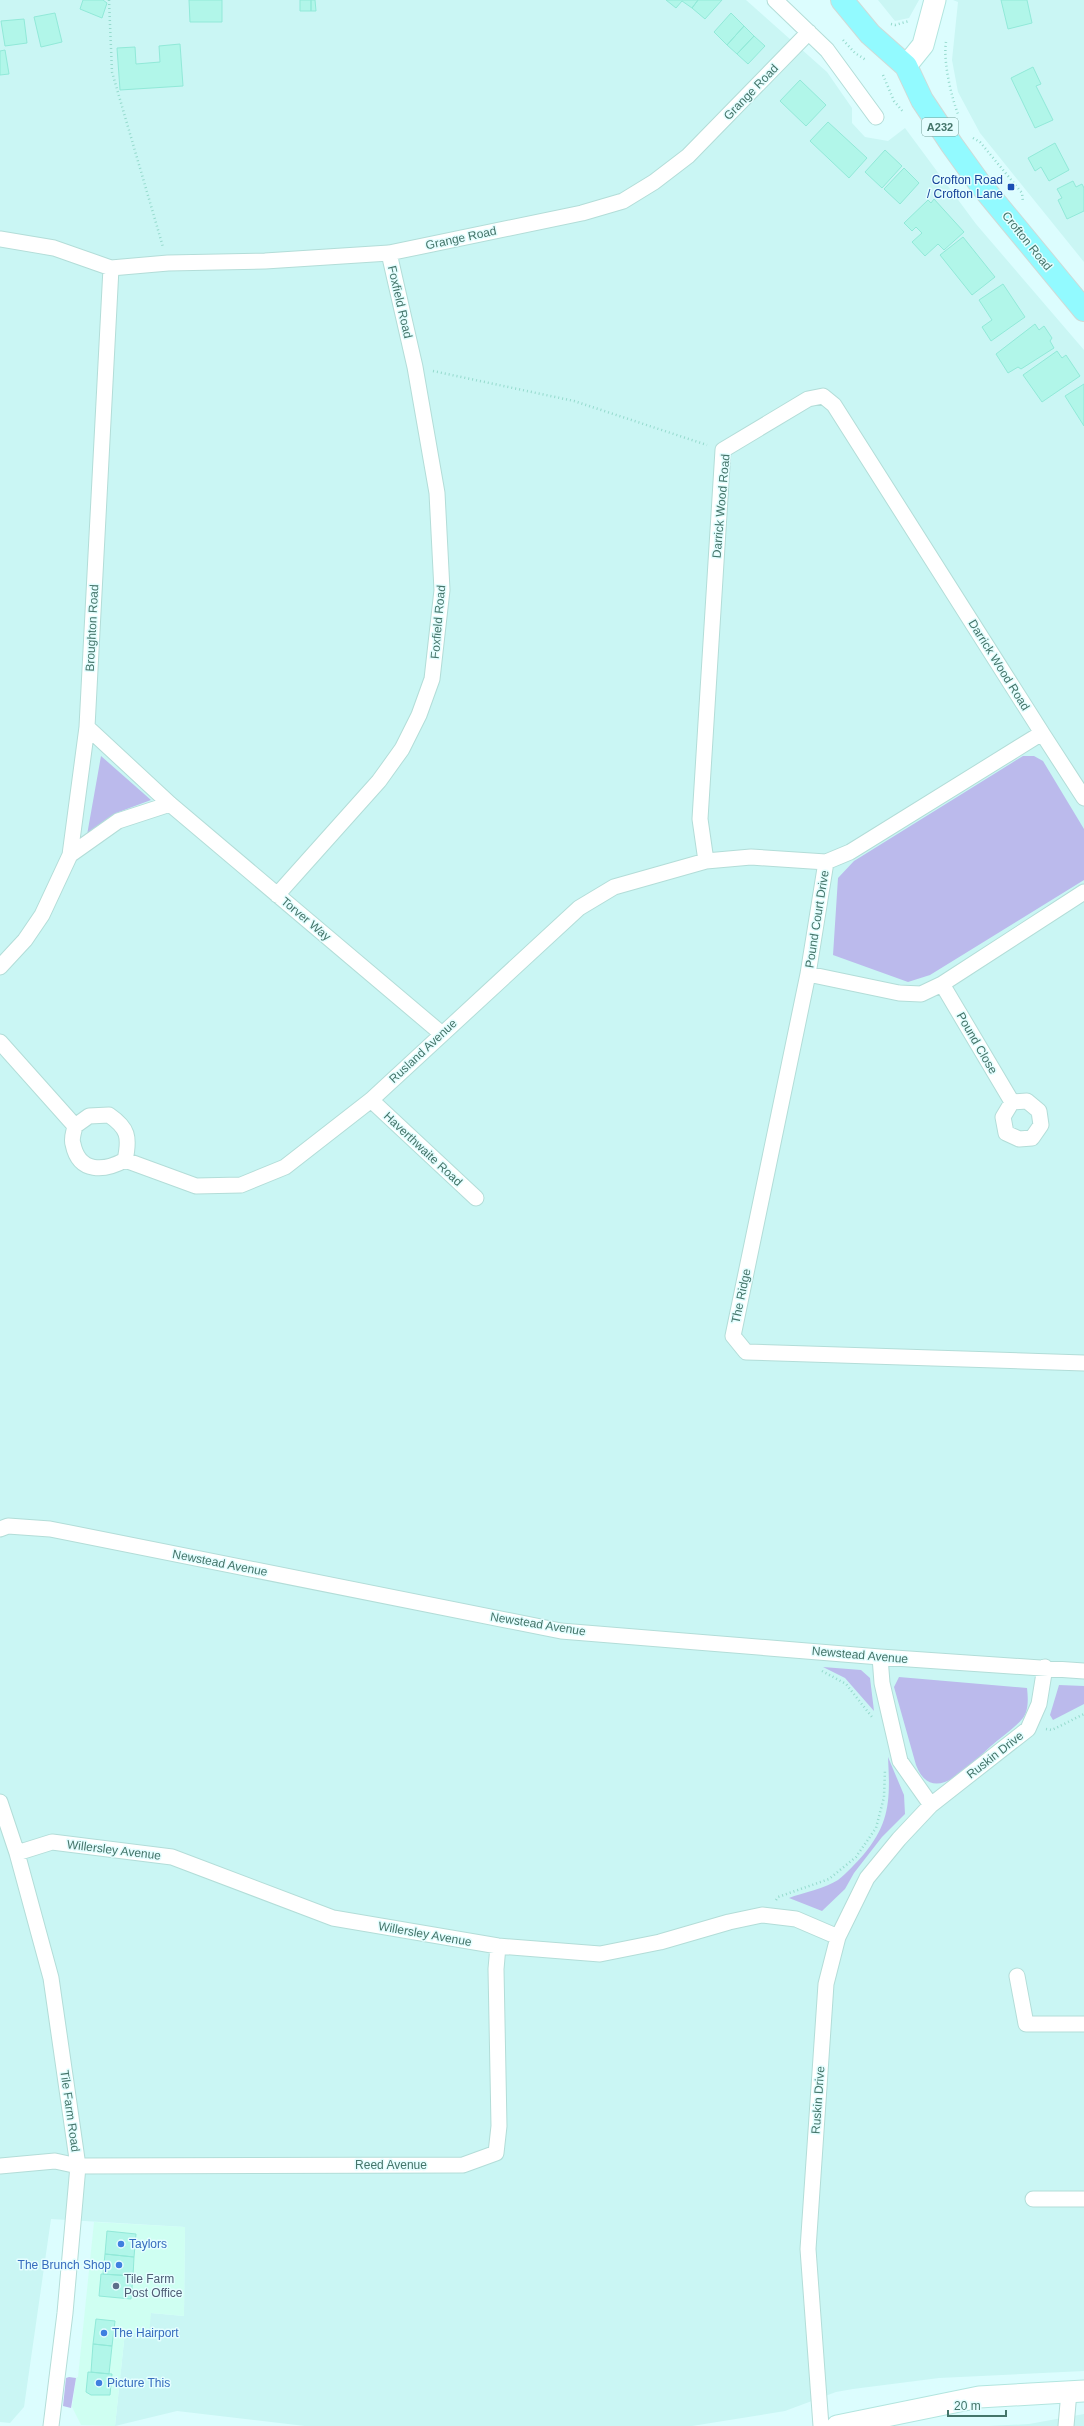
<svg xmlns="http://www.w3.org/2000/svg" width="1084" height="2426" font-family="Helvetica,sans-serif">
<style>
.residential{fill:#caf6f4}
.commercial{fill:#cffff2}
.green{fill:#bbbaec}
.building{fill:#b1f6e9;stroke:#91e9d8}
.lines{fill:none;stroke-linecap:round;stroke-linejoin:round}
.street-casing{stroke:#b3ddd8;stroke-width:17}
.secondary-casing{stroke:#b2e5df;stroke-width:23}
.primary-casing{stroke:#cedbd8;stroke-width:24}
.path{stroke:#95dacd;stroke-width:2.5;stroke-dasharray:1 3;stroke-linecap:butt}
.street{stroke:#fff;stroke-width:15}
.secondary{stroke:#fff;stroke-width:21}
.primary{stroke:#92faff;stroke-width:22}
.transit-dot{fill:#1a4fb4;stroke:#e4feff;stroke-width:1.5}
.shop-dot{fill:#3f7fe0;stroke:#e4feff;stroke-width:1.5}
.service-dot{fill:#5c6f8a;stroke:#e4feff;stroke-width:1.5}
.labels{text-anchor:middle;stroke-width:3;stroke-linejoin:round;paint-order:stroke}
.shield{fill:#e4feff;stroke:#749e97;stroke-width:1}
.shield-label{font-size:11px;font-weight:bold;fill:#44756a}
.street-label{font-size:12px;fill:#44756a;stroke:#e4feff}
.transit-label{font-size:12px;fill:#164399;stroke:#e4feff;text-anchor:end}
.shop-label{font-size:12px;fill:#366cbe;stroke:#e4feff;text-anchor:start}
.service-label{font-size:12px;fill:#4e5e75;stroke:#e4feff;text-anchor:start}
</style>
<rect width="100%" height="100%" fill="#dcfdfe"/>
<path class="residential" d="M0,0H746L827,72L852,108V123L865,137L888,141L905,128L976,224L1084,350V2371L939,2378L853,2389L836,2392L785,2411L692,2426H305L177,2411L115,2426L125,2332L151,2313L184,2316L185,2227L51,2219L24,2407L10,2423L0,2422Z
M878,0H919L909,18L895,21Z
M953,0H1084V262L980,133L958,92L952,60L958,2Z
M1084,2414V2426H988L1029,2424Z"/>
<path class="commercial" d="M94,2222L185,2227L184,2316L151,2313L149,2335L125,2332L115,2426L81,2425L72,2407L76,2378L78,2377Z"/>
<path class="green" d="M101,756L151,800L116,813L87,835Z
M1023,756H1034L1043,761L1084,829V880L930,975L908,982L833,955L838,878L854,861Z
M823,1667L861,1670L870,1678L874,1711L845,1678Z
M899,1677L1027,1688C1028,1697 1029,1710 1023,1718C1015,1728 1001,1737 991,1746C972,1763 933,1809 916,1765L894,1687Z
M1059,1685L1084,1686V1704L1053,1720L1050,1715Z
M888,1757L904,1795L905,1814L882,1837L854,1873L845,1889L822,1911L789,1898C802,1893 826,1888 838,1880C847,1873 856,1863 864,1854C891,1822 890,1797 888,1757Z
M69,2377L76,2378L71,2408L63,2406L66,2378Z"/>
<path class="building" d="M83,0H103L107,3L102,18L80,9Z
M189,0H222V22H190Z
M300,0H311V11H300Z
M311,0H315L316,11H311Z
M666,0H698L692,8L682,1L676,8Z
M698,0H722L705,19L692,8Z
M1001,0H1027L1032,23L1008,29Z
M55,13L62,42L41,47L34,17Z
M731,13L744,26L727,45L714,32Z
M24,19L27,43L5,46L1,21Z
M744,26L754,36L737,54L727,45Z
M754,36L765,46L748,64L737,54Z
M180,44L183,86L120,90L117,48L135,47L136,64L160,62L159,46Z
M5,50L9,74L0,75V51Z
M1033,67L1041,84L1036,86L1053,120L1035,128L1011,78Z
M800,80L826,105L806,126L780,101Z
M828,122L867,158L849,178L810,141Z
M1055,143L1069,170L1049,181L1041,167L1035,171L1028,158Z
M885,150L902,166L882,188L865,172Z
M904,168L919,183L900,204L884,189Z
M1073,181L1076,187L1082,184L1084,188V211L1067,219L1058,200L1062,198L1057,189Z
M934,199L964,232L944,250L938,244L925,256L912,242L922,233L916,227L912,231L904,223L928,200L931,203Z
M963,237L995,277L972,295L940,255Z
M1003,284L1025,317L991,341L982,327L992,320L979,300Z
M1035,324L1039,330L1044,326L1052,338L1050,341L1054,348L1021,369L1018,367L1008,373L996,354Z
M1057,351L1062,358L1066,355L1080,376L1042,402L1023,375Z
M1084,384V426L1065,396Z
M107,2231L136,2234L134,2257L105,2254Z
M105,2254L134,2257L133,2276L103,2274Z
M101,2274L133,2276L131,2299L99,2296Z
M96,2319L115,2321L112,2346L93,2344Z
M93,2344L112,2346L109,2374L91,2372Z
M88,2372L112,2374L110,2395H91L86,2392Z"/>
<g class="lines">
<g class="street-casing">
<path id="street" d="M775,0L827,50L876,117
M0,239L54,248L111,268L168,263L265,261L389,253L582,213L623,201L654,182L688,156L809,32
M87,727L170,804L442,1034
M1084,798L1042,733L850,852L826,862L808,974L899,993L921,994L942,984L1084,892
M70,855L118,821L170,804
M706,861L700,819L723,450L808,399L823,396L834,405L1042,733
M277,895L379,781L402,749L419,715L432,679L442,590L437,493L415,367L389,253
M0,967L25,940L42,915L70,855L87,727L111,268
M808,974L733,1336L746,1352L1084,1363
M942,984L1012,1102L1027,1101L1039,1111L1041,1125L1032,1138L1019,1139L1006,1133L1003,1117L1012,1102
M0,1042L75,1126
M371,1100L476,1198
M109,1115C128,1128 130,1137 125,1160C105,1171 79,1174 73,1144C71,1139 74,1131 75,1126L89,1116Z
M125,1160L196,1186L241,1185L285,1167L371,1100L579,908L614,887L706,861L751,857L826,862
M0,1529L8,1526L50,1529L561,1631L880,1657L1084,1671
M880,1657L882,1683L900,1761L931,1805
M0,1802L17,1853L51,1978L78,2166L65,2313L51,2426
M17,1853L52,1842L172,1857L333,1918L498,1946L600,1954L660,1942L729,1922L762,1915L796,1919L838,1937
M1017,1976L1026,2024H1084
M0,2166L55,2161L78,2166L463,2165L496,2153L499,2126L496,1969L498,1946
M1033,2199H1084
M821,2426L808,2249L826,1984L838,1937L867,1878L899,1839L931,1805L1028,1729L1039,1704L1045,1667
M1066,2426L1069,2392"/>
</g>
<g class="secondary-casing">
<path id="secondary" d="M906,66L923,45L935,0
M837,2426L979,2397L1084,2391"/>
</g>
<g class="primary-casing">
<path id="primary" d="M842,0L870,34L906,66L922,100L952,145L980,184L1084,310"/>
</g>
<path class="path" d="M109,0L112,72L163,247
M891,24L895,25L909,21
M843,40L855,53L866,60
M946,42C943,61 951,96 958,114
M883,75L894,101L904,113
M973,138L980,142L1022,193L1023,202
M433,371L574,401L707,445
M822,1671L846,1684L872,1717
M1046,1729L1052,1730L1084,1714
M776,1900L778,1897L829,1879L856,1857L876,1828L884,1797L885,1770"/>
<use href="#street" class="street"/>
<use href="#secondary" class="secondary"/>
<use href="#primary" class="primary"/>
</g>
<rect class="transit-dot" x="1007" y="183" width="8" height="8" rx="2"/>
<g class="shop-dot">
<circle cx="121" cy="2244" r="4"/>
<circle cx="119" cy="2265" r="4"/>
<circle cx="104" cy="2333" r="4"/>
<circle cx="99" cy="2383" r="4"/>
</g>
<circle class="service-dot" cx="116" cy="2286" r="4"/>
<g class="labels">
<rect class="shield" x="922" y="118" width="36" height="18" rx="3"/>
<g class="shield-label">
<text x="940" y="131">A232</text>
</g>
<g class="street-label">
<text transform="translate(751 92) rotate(-46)" y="4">Grange Road</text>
<text transform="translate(461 238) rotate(-12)" y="4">Grange Road</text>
<text transform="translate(1027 241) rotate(51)" y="4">Crofton Road</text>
<text transform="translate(400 302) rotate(77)" y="4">Foxfield Road</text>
<text transform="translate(721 506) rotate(-85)" y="4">Darrick Wood Road</text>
<text transform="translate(438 622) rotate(-85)" y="4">Foxfield Road</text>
<text transform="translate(92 628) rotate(-87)" y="4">Broughton Road</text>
<text transform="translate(999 665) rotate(58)" y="4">Darrick Wood Road</text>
<text transform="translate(306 919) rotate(40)" y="4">Torver Way</text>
<text transform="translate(817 919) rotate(-81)" y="4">Pound Court Drive</text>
<text transform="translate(977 1043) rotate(60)" y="4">Pound Close</text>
<text transform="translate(423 1051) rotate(-43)" y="4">Rusland Avenue</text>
<text transform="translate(423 1149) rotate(43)" y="4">Haverthwaite Road</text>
<text transform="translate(741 1296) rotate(-78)" y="4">The Ridge</text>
<text transform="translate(220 1563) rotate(11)" y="4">Newstead Avenue</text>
<text transform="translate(538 1624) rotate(9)" y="4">Newstead Avenue</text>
<text transform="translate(860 1655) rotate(5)" y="4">Newstead Avenue</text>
<text transform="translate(995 1755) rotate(-38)" y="4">Ruskin Drive</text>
<text transform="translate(114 1850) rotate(7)" y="4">Willersley Avenue</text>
<text transform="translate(425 1934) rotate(10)" y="4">Willersley Avenue</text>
<text transform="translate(818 2100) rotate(-86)" y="4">Ruskin Drive</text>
<text transform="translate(70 2111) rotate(82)" y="4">Tile Farm Road</text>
<text x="391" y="2169">Reed Avenue</text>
</g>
<g class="transit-label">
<text x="1003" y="184">Crofton Road<tspan x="1003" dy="14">/ Crofton Lane</tspan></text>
</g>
<g class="shop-label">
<text x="129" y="2248">Taylors</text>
<text x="111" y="2269" text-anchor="end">The Brunch Shop</text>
<text x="112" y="2337">The Hairport</text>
<text x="107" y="2387">Picture This</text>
</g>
<g class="service-label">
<text x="124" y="2283">Tile Farm<tspan x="124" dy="14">Post Office</tspan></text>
</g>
</g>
<path d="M948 2410v6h58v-6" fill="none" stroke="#44756a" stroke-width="2"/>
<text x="954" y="2410" font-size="12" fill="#44756a" stroke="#e4feff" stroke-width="3" paint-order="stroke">20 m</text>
</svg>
